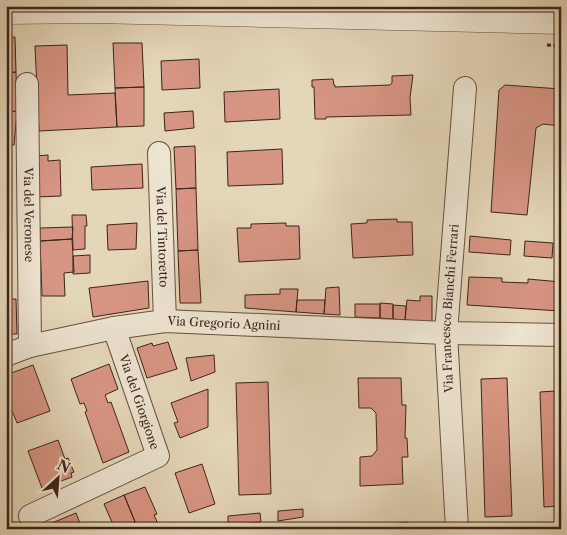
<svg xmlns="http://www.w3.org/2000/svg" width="567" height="535" font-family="'Libre Caslon Text',serif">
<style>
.building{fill:#d79583;stroke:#3d241b}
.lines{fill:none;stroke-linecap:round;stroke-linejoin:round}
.minor-casing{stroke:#675042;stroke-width:24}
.tertiary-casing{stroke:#675042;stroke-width:29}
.path{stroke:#3d241b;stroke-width:3;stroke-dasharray:4 2.5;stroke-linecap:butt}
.minor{stroke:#ede4d1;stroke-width:22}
.tertiary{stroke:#ede4d1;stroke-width:28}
.labels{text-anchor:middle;stroke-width:5;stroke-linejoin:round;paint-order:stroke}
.street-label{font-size:12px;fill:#3d241b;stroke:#ede4d1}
</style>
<rect width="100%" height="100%" fill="#e4d6b8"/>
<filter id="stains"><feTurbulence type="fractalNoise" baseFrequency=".004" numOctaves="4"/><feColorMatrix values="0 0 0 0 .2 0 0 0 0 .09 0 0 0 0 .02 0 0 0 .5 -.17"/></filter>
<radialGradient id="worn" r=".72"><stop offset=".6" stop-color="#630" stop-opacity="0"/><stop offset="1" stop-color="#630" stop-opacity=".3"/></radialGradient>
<path class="building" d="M15,37L16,72L6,73V38Z
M113,43H142L144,87L115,88Z
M67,45L68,95L115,93L117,127L39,131L35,46Z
M199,59L200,88L162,90L161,61Z
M16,72L17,111L6,112V73Z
M413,75L410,98L411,115L326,117V119H315L314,87H312V80L333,79L334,85H335V87L390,85L392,83V76Z
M505,85L561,89V126L543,124L536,128L527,215L491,212L499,90Z
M144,87V126L117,127L115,88Z
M279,89L280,119L225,122L224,92Z
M17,111L14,145L6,146V112Z
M193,111L194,128L165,131L164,113Z
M195,146L196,188L176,189L174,147Z
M282,149L283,184L228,186L227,152Z
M48,155V161L60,160L61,196L36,197V156Z
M142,164L143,188L92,190L91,167Z
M196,188L198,250L178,251L176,189Z
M6,210H9L11,267L6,268Z
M72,215H86L87,226H85V249L73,250Z
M397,219V222H412L413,255L353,258L351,224L367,223V220Z
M137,223L136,249L108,250L107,225Z
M286,223V226H299L300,259L239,262L237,228H251V224Z
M73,227L72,239L40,241V228Z
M470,236L511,240L510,255L469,252Z
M72,239L74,272L64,273L65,296H42L40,241Z
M525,241L553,243L552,258L524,256Z
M198,250L201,303H180L178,251Z
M90,255V273L73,274V256Z
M469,277L502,278V282L528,283V279L561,282L560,311L467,305Z
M148,281L149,308L93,317L89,288Z
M6,284H10L11,299H16L17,334H6Z
M339,287L340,315L324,314L326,288Z
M280,289H298L296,312L245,308V295L280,294Z
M420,296H432V322L405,320L407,300L420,301Z
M297,300H325L324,314L296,312Z
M380,303L393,304V319L380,318Z
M355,304H380V318L355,317Z
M393,305L406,306L405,320L393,319Z
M168,342L177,369L147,378L137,348L152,343L153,346Z
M214,355L215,372L191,381L186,358Z
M109,364L118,389L105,395L108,403L111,402L129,452L103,463L85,412L87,411L84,403L80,404L71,379Z
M33,365L50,411L17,423L6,395V375Z
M358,378H401L402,405H406L405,438H407L408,457H402L403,484L360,486V457L372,456L377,450L376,413L371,408H359Z
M507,378L512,516L485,517L481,379Z
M268,382L271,494L239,495L236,383Z
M208,389V427L180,438L174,423L178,422L171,403Z
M555,391L559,506L544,507L540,392Z
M58,440L65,459L68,458L74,472L71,473L72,477L42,488L28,451Z
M202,464L215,504L189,513L175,473Z
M145,487L157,514L154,515L159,526L152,529H138L124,495Z
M124,495L138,529H115L104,504Z
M303,509V517L278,521V511Z
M76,513L82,529H49L47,525Z
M260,513L261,522L228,525V516Z
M407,522L408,529H352Z"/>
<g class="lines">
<g class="minor-casing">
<g id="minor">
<path id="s1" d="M27,84L30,346"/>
<path id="s2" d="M159,153L165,321"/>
<path id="s3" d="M6,355L30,346L114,328L165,321L446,333L561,335"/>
<path d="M30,516L158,456L114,328"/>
<path id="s4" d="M457,529L446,333L465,88"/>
</g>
</g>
<g class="tertiary-casing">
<path id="tertiary" d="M6,10L95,9L561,20"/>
</g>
<path class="path" d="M547,45L561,46"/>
<use href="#minor" class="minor"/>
<use href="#tertiary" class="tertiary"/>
</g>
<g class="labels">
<g class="street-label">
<text dy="4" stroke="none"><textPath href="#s1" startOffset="131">Via del Veronese</textPath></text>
<text dy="4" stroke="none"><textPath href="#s2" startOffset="84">Via del Tintoretto</textPath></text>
<text dy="4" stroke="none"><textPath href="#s4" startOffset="221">Via Francesco Bianchi Ferrari</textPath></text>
<text dy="4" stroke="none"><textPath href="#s3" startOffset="222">Via Gregorio Agnini</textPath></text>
<text transform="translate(139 402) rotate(71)" y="4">Via del Giorgione</text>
</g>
</g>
<rect width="567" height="535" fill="none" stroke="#e4d6b8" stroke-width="25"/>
<rect x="8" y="8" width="552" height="520" fill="none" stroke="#3d241b" stroke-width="2.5"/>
<rect x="12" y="12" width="542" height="510" fill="none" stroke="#3d241b"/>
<g transform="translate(58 478) rotate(26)" stroke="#ede4d1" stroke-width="4" paint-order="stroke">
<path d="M0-4L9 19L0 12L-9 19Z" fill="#3d241b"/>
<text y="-8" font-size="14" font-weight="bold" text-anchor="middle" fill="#3d241b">N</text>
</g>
<rect width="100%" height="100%" filter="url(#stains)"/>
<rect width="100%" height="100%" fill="url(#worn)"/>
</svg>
